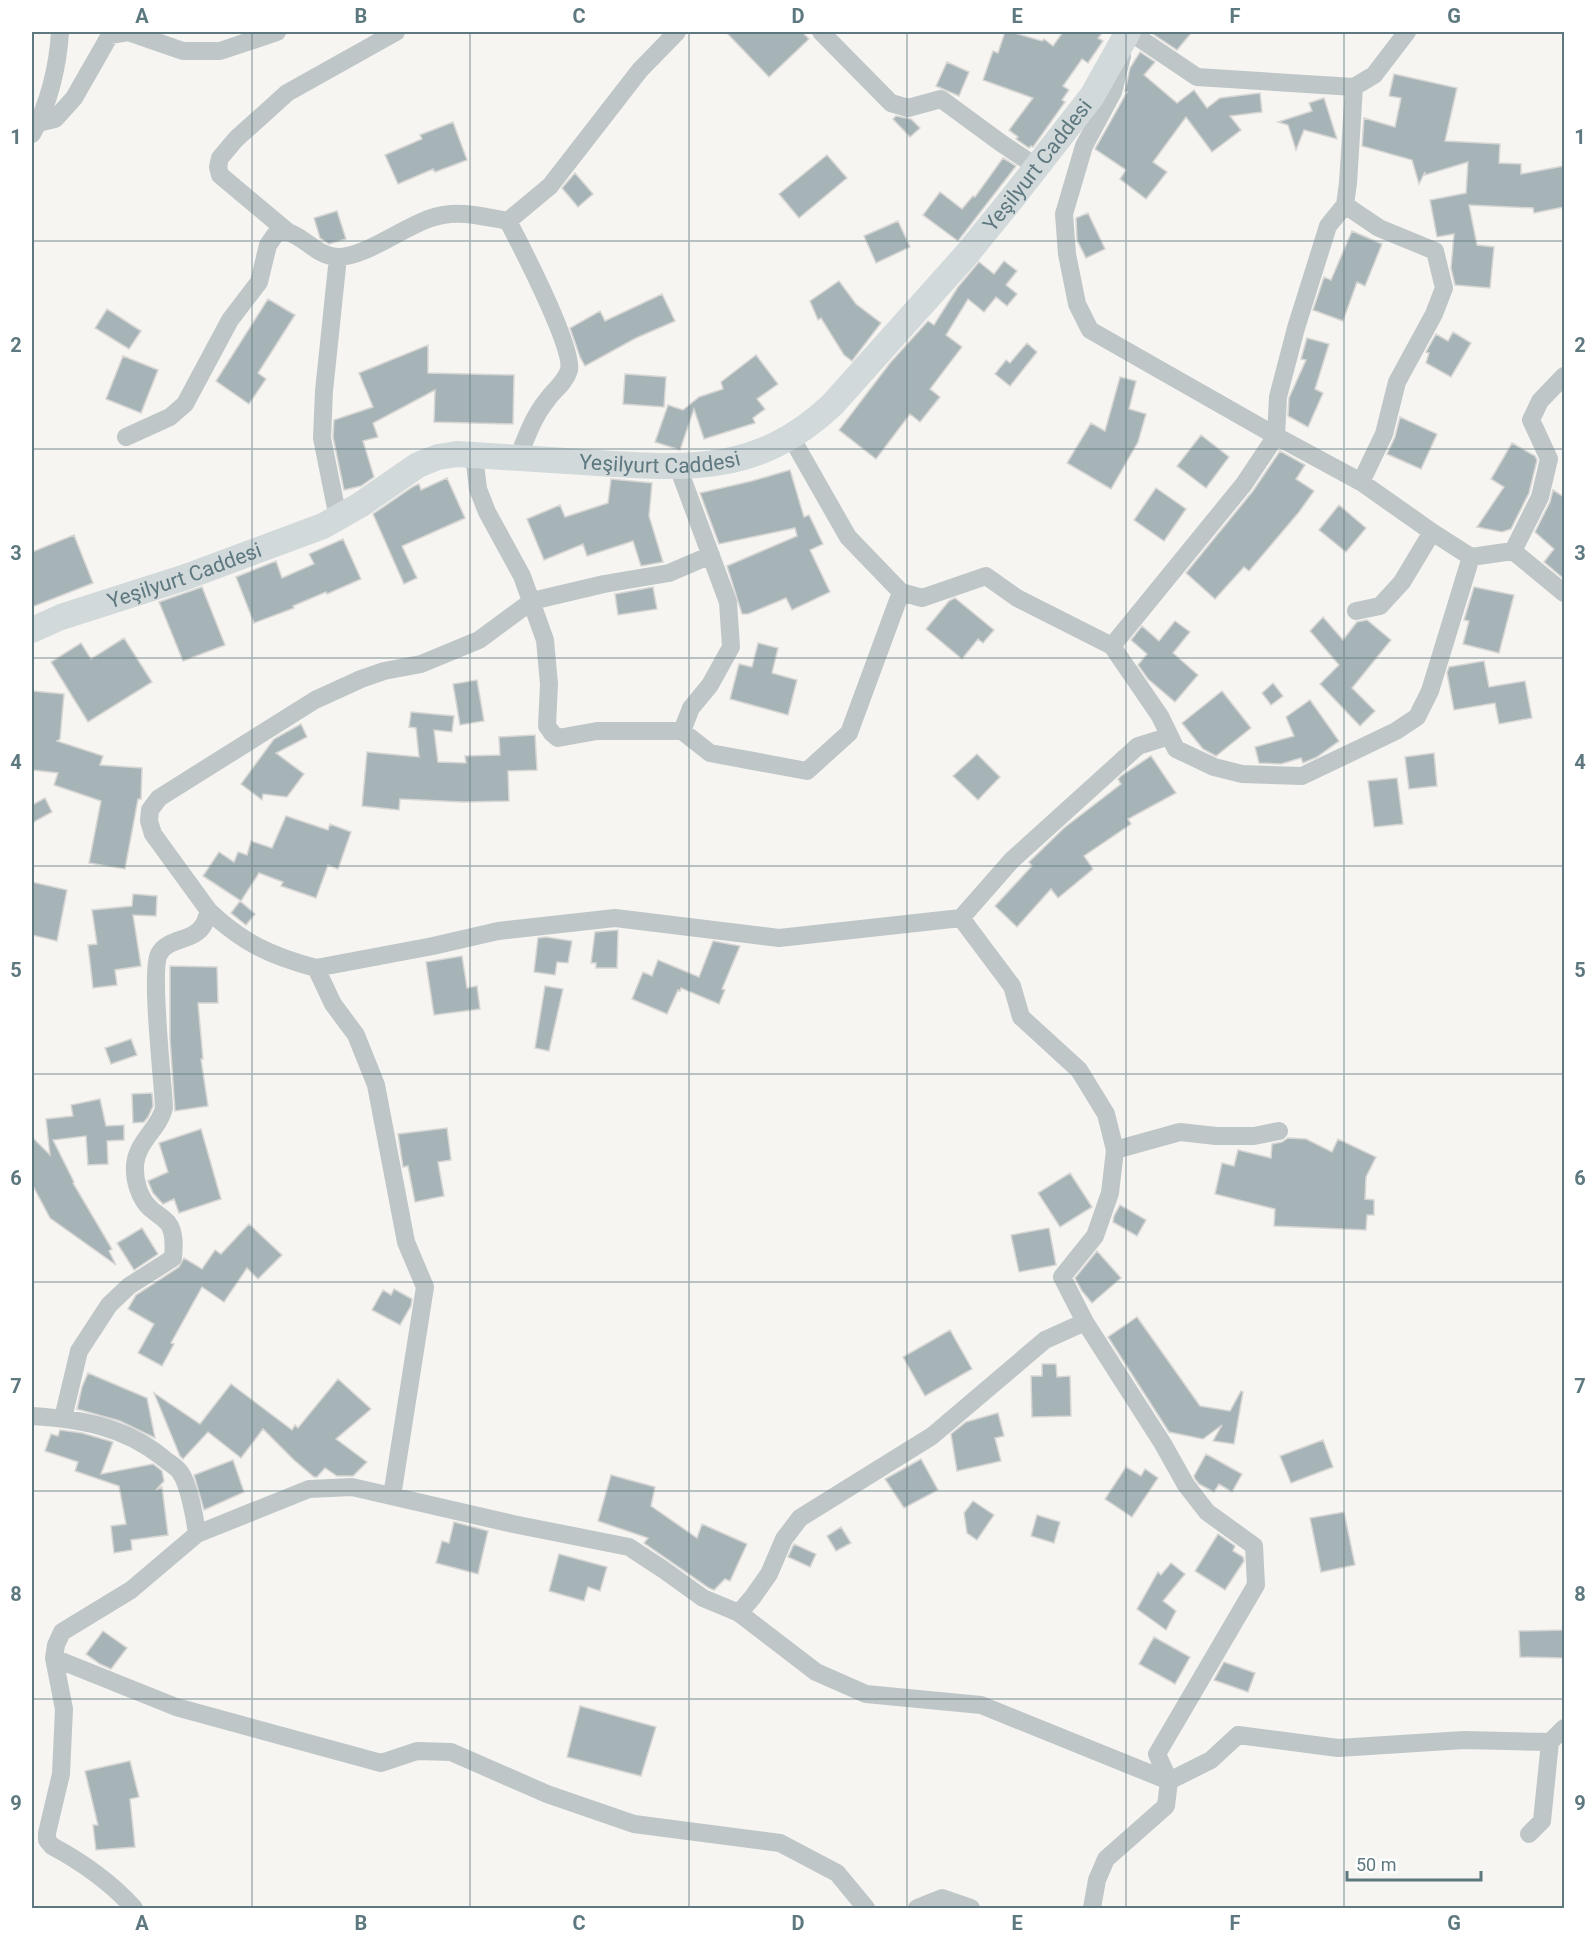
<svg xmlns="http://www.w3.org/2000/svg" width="1596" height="1940" font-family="Roboto,sans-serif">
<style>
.building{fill:#a7b4b7;stroke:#d7d6d4;stroke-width:1.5}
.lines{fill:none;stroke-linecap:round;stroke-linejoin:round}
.street{stroke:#bfc6c8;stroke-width:18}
.secondary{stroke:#d2d9db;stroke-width:26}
.grid{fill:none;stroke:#5d787f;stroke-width:1.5;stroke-opacity:0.55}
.labels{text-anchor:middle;stroke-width:6;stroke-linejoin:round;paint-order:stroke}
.street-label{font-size:21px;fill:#5d787f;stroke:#fff}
.neatline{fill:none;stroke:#5d787f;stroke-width:2}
.grid-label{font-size:20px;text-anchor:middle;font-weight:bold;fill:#5d787f}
</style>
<rect width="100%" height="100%" fill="#f6f5f1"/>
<path class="building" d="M726,32H802L809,39L769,77Z
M1005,32H1011L1042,41L1044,39L1053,46L1063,32H1103L1098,38L1103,41L1088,63L1082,59L1063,86L1069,90L1062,100L1065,102L1033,147L1031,146L1029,148L1016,139L1018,137L1009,130L1033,98L983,80L993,51L998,53Z
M1150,32H1192L1177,50Z
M1140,52L1155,62L1144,75L1177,103L1194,90L1207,108L1220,98L1260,93L1262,112L1230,116L1241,130L1212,152L1186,117L1153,162L1167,172L1146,199L1120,179L1126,170L1095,149L1127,92L1125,91L1130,68Z
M947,62L969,72L959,96L936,86Z
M1394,74L1457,88L1445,141L1500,144L1499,163L1521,164V174L1564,166V207L1534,213L1533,208L1469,205L1477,245L1494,247L1490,288L1455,285L1451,268L1454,234L1437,237L1430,200L1466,193L1468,162L1425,175V172L1419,184L1412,160L1362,146L1364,118L1395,127L1401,98L1389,96Z
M1324,98L1337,139L1304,130L1296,150L1288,125L1278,122L1312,111L1309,103Z
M896,116L911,119L920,128L910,137L893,119Z
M453,122L467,160L435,172L433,169L398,184L385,155L422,139L420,135Z
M827,155L847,178L799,218L779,194Z
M1003,158L1016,166L958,241L923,215L940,192L962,209L973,196L975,197Z
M575,173L593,194L578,207L562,188Z
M337,211L346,239L329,244L320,238L314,218Z
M1088,213L1105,249L1086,258L1077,240L1076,218Z
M898,221L910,247L876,263L864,236Z
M1352,231L1382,244L1365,286L1357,282L1343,321L1313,310L1324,277L1331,280Z
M1004,261L1017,271L1006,285L1017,294L1007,306L996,297L984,312L968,299L946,335L962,347L930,389L940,397L920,422L910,414L876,459L839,430L890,363L928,321L934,325L958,287L979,262L994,274Z
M839,281L856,304L881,323L852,361L844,355L821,318L818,320L810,301Z
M662,294L675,321L636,338L585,366L580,357L570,328L600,311L605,321Z
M268,299L295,315L258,373L266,379L249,404L216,381Z
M107,309L141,331L129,349L95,328Z
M1453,332L1471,343L1451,377L1426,363L1429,353L1426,352L1436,334L1448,341Z
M1307,338L1329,344L1315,389L1323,393L1308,427L1288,416L1289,398L1306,360L1301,359Z
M1027,343L1037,352L1010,386L995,374L1006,360L1010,363Z
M428,345V373L514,375L513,424L434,422L435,390L373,423L378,437L363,441L374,477L361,486L344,490L333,437L334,420L373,407L359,373Z
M756,355L778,384L757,399L765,409L753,418L755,423L704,439L694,409L680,450L655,442L668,405L683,410L699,397L723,389L721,382Z
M123,356L158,370L141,413L106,399Z
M625,374L666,377L664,407L623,404Z
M1120,377L1136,381L1129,409L1146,414L1138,442L1111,489L1067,463L1091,423L1105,431Z
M1400,417L1437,434L1421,469L1387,454L1395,437Z
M1201,435L1229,457L1206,488L1177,466Z
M1512,443L1535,456L1537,460L1529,493L1511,529L1502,532L1477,527L1504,487L1491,479Z
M1280,451L1305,465L1296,479L1314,491L1299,512L1249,571L1244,567L1215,599L1186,573L1253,491Z
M790,470L804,517L809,515L823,544L810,550L830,592L792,610L786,598L748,614H742L727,566L797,536L795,528L719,544L700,493L752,481Z
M447,478L465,518L402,546L417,578L404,584L373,514L414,486L419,484L421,490Z
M611,479L652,483L649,516L663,562L641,566L633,541L587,556L583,544L544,560L527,519L560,505L565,517L608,503Z
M1156,488L1186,509L1164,541L1134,520Z
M1553,490L1564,497V579L1544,562L1554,549L1535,532L1550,502Z
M1339,505L1366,528L1346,552L1319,530Z
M74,535L93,583L32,607V552Z
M343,539L361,579L327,594L326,592L293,606L294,608L254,623L236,577L276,561L282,578L314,564L309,554Z
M202,587L225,645L183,661L159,602Z
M653,587L657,609L618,615L615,594Z
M1474,587L1514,595L1499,653L1463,644L1469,621L1464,620Z
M955,598L994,630L983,643L978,639L962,659L926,629L949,601Z
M1323,617L1343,640L1357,622L1367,620L1391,640L1352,688L1375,711L1360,726L1320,684L1339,665L1310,631Z
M1175,621L1190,632L1173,653L1198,675L1175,702L1148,679L1138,665L1147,654L1131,640L1142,626L1159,641Z
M124,638L152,682L88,722L51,662L81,643L91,659Z
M758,643L778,648L772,673L797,680L788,715L730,699L739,664L752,667Z
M1484,661L1489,687L1525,681L1532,718L1499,724L1495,703L1454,710L1447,673L1449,667Z
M477,680L484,721L460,725L453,684Z
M1273,683L1283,696L1271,705L1262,693Z
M32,691L64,694L60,739L57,741L103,756L100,765L142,768L141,799H138L125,869L89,863L101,801L54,785L58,773L32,770Z
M1222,691L1251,728L1216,756L1203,749L1182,723Z
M1310,700L1339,741L1317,757L1303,763L1301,758L1281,764L1259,763L1255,747L1294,736L1286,717Z
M411,712L454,716L452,732L434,730L438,762L466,763L465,756L500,755L499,737L535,735L537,770L508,771L509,801L463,802L400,799L399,810L362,806L367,752L419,757L416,728L409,727Z
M301,724L307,737L276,753L304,774L287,797L263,794L262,800L241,784L274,739Z
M1434,753L1437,786L1409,789L1405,757Z
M977,754L1000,777L978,800L953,776Z
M1151,756L1176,793L1128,819L1131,824L1084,856L1093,869L1058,898L1051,889L1017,927L995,906L1032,866L1029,862L1064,828L1121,784L1118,779L1121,776Z
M1397,778L1403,824L1374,827L1368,781Z
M45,798L52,812L32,823V805Z
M286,816L328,830L330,824L351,832L338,869L328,865L316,898L281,886L283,882L259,873L241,901L203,876L219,852L234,862L238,852L247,855L251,841L272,848Z
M32,882L67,890L57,941L32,935Z
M133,894L157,896L156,916L133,915L141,966L115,970L117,985L93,988L88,945L97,944L92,910L132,906Z
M240,901L255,914L246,925L231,913Z
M618,930L617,968H596V963H591L595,932Z
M546,937L572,941L568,963L557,962L555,975L534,972L538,938Z
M713,941L740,946L722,989L725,990L719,1004L681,988L680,991L678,990L667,1014L632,999L643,972L652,976L658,960L699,977Z
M462,956L467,988L477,986L480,1009L434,1015L426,962Z
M170,966L217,967L218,1003H198L203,1059H201L208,1106L175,1111L170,1039Z
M545,986L563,989L549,1051L535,1048Z
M131,1039L137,1055L111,1064L105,1048Z
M152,1093L153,1106L148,1117L144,1122L133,1123L132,1094Z
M100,1099L106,1126L124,1125V1140L107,1141L108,1164L88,1165L86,1136L53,1140L74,1182L73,1183L112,1249L109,1251L116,1265L50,1218L32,1184V1137L50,1155L46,1119L73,1116L71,1105Z
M447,1128L451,1160L438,1162L444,1196L415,1202L408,1166L403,1167L398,1134Z
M201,1129L221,1199L179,1213L174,1199L163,1204L153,1193L148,1181L168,1172L159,1143Z
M1288,1138L1306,1139L1332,1152L1338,1139L1376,1157L1366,1177L1365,1199L1374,1200V1215H1367L1366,1230L1274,1226L1275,1209L1215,1194L1222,1163L1234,1166L1238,1150L1271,1158L1272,1144L1282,1142Z
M1070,1173L1092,1207L1060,1227L1038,1193Z
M1120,1205L1146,1220L1137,1236L1113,1222L1114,1216Z
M249,1224L282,1255L258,1279L247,1268L224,1302L202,1287L171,1343L174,1344L162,1366L138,1353L154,1324L128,1309L136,1295L179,1267L184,1258L202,1269L215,1250L221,1254Z
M142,1228L158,1254L134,1270L117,1243Z
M1049,1228L1056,1265L1019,1272L1011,1235Z
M1097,1251L1121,1278L1092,1303L1082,1291L1075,1278Z
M394,1289L412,1299L411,1306L400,1325L372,1310L383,1290L391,1295Z
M1137,1317L1200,1406L1230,1411L1241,1391L1243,1392L1234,1444L1213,1441L1222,1425L1203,1439L1169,1432L1108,1337Z
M950,1330L972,1369L925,1396L903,1357Z
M1042,1364H1056L1057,1377L1070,1376L1071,1416L1032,1417L1031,1376H1042Z
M88,1373L147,1398L155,1438L120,1421L77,1409L82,1387Z
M338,1379L371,1409L336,1439L367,1462L353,1476H337L325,1468L317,1477H314L294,1460L263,1429L241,1458L208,1432L183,1459L180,1456L154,1393L200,1424L231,1384L292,1430L295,1425L298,1428Z
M998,1413L1004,1436L995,1438L1001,1461L957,1471L951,1434L966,1422Z
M60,1430L82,1433L113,1442L101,1474L153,1464L162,1471L164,1481L156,1490L162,1487L168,1535L131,1540L132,1550L114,1553L111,1526L126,1524L119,1486L75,1471L78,1462L45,1451L51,1434L58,1436Z
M1323,1440L1333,1467L1291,1483L1280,1456Z
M1206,1454L1242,1474L1232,1492L1219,1484L1214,1492L1199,1484L1195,1479L1194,1476Z
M921,1459L938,1490L904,1508L885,1479Z
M233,1460L244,1492L204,1510L194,1475Z
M1126,1467L1141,1476L1145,1469L1158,1478L1132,1517L1105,1499Z
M611,1475L655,1487L651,1506L697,1538L702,1524L747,1544L730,1581L725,1579L714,1590L709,1588L644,1543L648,1538L598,1521Z
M973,1501L994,1515L977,1540L967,1533L964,1513Z
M1344,1512L1355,1565L1321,1572L1310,1518Z
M1037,1515L1060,1522L1054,1543L1031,1536Z
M454,1522L488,1531L478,1574L436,1563L442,1541L449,1543Z
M841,1527L851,1543L836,1551L827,1536Z
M1218,1534L1235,1546L1233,1551L1243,1557L1244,1561L1225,1590L1195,1571Z
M794,1544L816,1554L810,1567L788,1557Z
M559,1554L607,1567L600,1591L588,1587L584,1601L549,1591Z
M1171,1563L1185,1574L1163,1601L1176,1611L1166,1630L1137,1609L1158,1572L1161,1575Z
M1564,1630V1658L1520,1657L1519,1631Z
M103,1631L127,1648L111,1669L100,1664L86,1654Z
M1154,1637L1190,1657L1175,1684L1139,1664Z
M1224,1662L1255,1673L1248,1692L1214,1680Z
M580,1706L656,1727L641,1776L567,1757Z
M130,1761L139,1797L130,1799L135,1847L96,1850L93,1825H98L85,1771Z"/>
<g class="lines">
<path class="street" d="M396,32L287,93L236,139L220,158L218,167L220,175L288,232C306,238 317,256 337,257C366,257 403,227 431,218C456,209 482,216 508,221L550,186L640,70L677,32
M821,32L891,103L908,108L941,99L1001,143L1037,167
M1130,32L1197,77L1354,87
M1122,56L1113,92L1084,146L1064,214L1067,254L1077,304L1090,330L1276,436L1361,482L1432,532L1471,557L1513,551L1564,593
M38,123L55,119L74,98L110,35L128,32L183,51H220L277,32
M32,134C49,105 58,65 60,32
M508,221C521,246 574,348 569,370C565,383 554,390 547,400C533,417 526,438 518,458
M338,257L324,391L322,438L338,518
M126,437L170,417L185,404L230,320L259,282L268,245L275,235L280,232H288
M791,437L848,537L901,592L922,598L986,576L1017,598L1112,646L1160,716L1176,749L1214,767L1242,774L1302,776L1396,731L1417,717L1430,691L1471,557
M474,455L478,489L487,512L522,576L545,640L549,684L547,726L552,733L558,738L597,731H682L710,753L807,771L849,733L901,592
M678,467L728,602L731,647L710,685L691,708L682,731
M1361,482L1384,434L1397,382L1434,314L1444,288L1435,251L1379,228L1345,205L1348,183L1354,87L1374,75L1407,32
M1513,551L1540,497L1549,459L1531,420L1540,401L1564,376
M1356,611L1380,606L1402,582L1432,532
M1112,646L1244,484L1276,436L1278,397L1296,328L1328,226L1345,205
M209,911C243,943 271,956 316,968L333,1004L356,1035L376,1085L406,1242L425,1287L392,1496
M961,918L1012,986L1021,1017L1079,1070L1106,1114L1115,1150
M316,968L433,946L498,931L615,918L779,938L961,918L1012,860L1138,746L1170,736
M32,1416C80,1419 123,1426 162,1457C167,1462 176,1466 180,1472C189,1484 195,1519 197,1534
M63,1418L79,1351L109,1305L129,1286L173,1258C174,1247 175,1232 168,1223C163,1217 155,1213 150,1208C139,1198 134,1179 135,1165C137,1141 159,1129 164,1108C163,1081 150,972 159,954C168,937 195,942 204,924C206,921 207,915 209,911L153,834L149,821L150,810L159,798L315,700L361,679L384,671L421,664L479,640L532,601L604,584L669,573L711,555
M739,1613L816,1672L866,1694L981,1705L1169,1781L1211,1760L1238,1735L1338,1748L1464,1740L1550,1742L1564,1728
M54,1658L176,1707L381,1763L417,1751L451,1752L547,1794L634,1824L780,1843L837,1873L866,1908
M1529,1834L1542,1821L1550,1742
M134,1908C112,1884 82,1862 52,1846L47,1840V1833L61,1774L64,1709L54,1658L56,1645L62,1632L131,1590L197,1534L309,1489L352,1487L513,1524L629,1547L664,1570L703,1598L739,1613L752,1598L769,1574L784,1539L800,1518L932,1436L1045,1340L1085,1322
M917,1908L942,1898L971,1908
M1092,1908L1097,1880L1106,1859L1166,1806L1169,1781L1157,1754L1256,1585L1254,1546L1207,1512L1186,1485L1163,1444L1085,1322L1062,1277L1095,1236L1110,1193L1115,1150L1180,1132L1216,1136H1254L1279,1131"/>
<path class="secondary" id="s1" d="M32,630L61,617L186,577L323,526L360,505L418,465L438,457L457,454C504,457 551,460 598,463C692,469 759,473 832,405L967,254L1014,196L1092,96L1128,32"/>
</g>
<path class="grid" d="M252,32V1908M470,32V1908M689,32V1908M907,32V1908M1126,32V1908M1344,32V1908M32,241H1564M32,449H1564M32,658H1564M32,866H1564M32,1074H1564M32,1282H1564M32,1491H1564M32,1699H1564"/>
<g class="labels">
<g class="street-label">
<text dy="7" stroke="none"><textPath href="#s1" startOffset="1170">Yeşilyurt Caddesi</textPath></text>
<text dy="7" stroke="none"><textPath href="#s1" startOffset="666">Yeşilyurt Caddesi</textPath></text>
<text dy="7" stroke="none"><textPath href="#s1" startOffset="162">Yeşilyurt Caddesi</textPath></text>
</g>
</g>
<rect width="1596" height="1940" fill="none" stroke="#ffffff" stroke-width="66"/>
<path d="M1347 1871v9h134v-9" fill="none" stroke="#5d787f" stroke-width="3"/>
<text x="1356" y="1871" font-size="18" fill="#5d787f" stroke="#ffffff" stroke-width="4.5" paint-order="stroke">50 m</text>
<rect x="33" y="33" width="1530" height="1874" class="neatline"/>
<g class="grid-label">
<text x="142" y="23">A</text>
<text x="361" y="23">B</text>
<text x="579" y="23">C</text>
<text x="798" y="23">D</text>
<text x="1017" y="23">E</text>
<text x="1235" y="23">F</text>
<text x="1454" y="23">G</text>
<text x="16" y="144">1</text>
<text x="1580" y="144">1</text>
<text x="16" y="352">2</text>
<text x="1580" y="352">2</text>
<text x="16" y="560">3</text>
<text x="1580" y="560">3</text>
<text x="16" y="769">4</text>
<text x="1580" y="769">4</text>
<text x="16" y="977">5</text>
<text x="1580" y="977">5</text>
<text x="16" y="1185">6</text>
<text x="1580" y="1185">6</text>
<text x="16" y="1393">7</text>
<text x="1580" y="1393">7</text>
<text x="16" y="1601">8</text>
<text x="1580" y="1601">8</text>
<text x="16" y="1810">9</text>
<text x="1580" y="1810">9</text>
<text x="142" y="1930">A</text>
<text x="361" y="1930">B</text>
<text x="579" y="1930">C</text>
<text x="798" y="1930">D</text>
<text x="1017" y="1930">E</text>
<text x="1235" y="1930">F</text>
<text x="1454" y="1930">G</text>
</g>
</svg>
